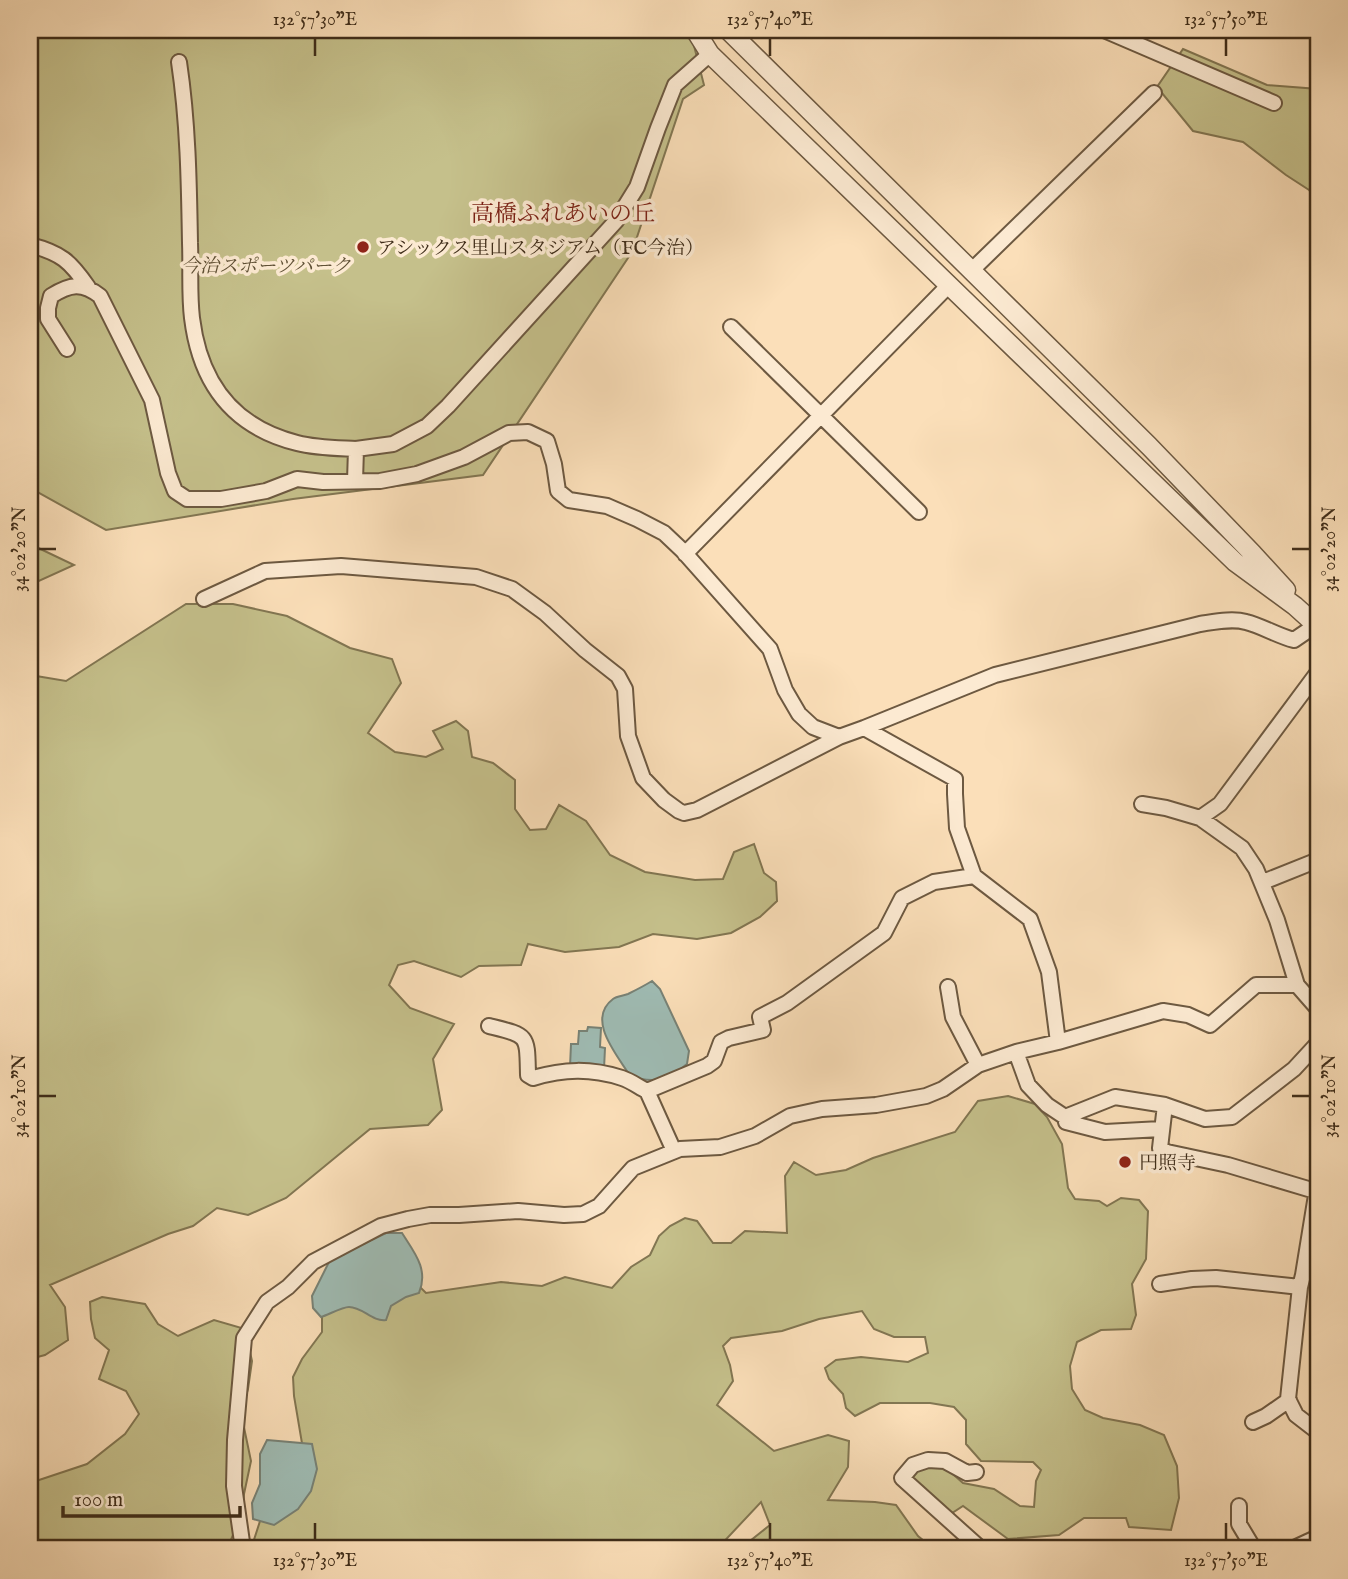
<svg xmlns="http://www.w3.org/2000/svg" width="1348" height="1579" font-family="'IM FELL English','Noto Serif JP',serif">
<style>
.green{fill:#c5c08b;stroke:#827652;stroke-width:2}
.water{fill:#9fbcb4;stroke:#788276;stroke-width:2}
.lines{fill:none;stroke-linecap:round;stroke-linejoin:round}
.minor-casing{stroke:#6d5941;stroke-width:18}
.tertiary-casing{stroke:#6d5941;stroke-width:21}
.minor{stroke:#fcead2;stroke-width:14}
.tertiary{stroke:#fcead2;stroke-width:18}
.ticks{fill:none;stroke:#3e2c19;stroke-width:2.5}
.poi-dot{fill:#8f2418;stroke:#fcead2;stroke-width:2.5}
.labels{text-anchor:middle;stroke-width:7;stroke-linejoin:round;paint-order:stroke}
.poi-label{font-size:19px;fill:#3e2c19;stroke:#fcead2;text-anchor:start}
.park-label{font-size:19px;font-style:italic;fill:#605136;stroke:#fcead2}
.quarter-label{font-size:23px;fill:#7a1f14;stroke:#fcead2}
.neatline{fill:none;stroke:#3e2c19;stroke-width:2.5}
.ticks-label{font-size:18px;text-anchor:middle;fill:#3e2c19}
</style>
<rect width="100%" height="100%" fill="#fbdfb9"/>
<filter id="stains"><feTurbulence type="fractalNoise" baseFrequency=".00286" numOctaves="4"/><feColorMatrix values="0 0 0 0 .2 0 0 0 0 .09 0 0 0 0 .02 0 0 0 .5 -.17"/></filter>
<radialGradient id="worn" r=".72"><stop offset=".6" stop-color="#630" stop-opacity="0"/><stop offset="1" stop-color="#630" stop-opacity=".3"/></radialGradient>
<path class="green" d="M30,30H690L704,85L683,99L632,252L483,475L293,499L106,530L30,488Z
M1183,49L1267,85L1318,89V202L1309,190L1286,175L1243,142L1193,131L1157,87Z
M30,544L74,565L30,585Z
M186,604H233L287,616L350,648L392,659L401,683L368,733L395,752L426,757L443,749L433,731L456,721L468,731L472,757L493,763L515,780V809L530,830L546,829L559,805L586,821L610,855L645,872L695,880L723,879L734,852L754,844L764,873L776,882L777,901L760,917L731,933L697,939L653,934L619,947L565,952L528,944L521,965L479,966L461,977L414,961L398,965L389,985L410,1008L454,1024L433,1059L442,1110L428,1125L370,1129L286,1198L248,1215L217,1208L193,1226L168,1234L50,1285L65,1307L68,1340L45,1355L30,1359V675L66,681Z
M1008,1096L1035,1104L1047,1117L1062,1144L1068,1188L1075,1199L1099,1201L1107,1206L1121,1198L1139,1200L1148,1211L1146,1259L1132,1284L1136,1315L1131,1329L1101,1330L1077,1342L1070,1366L1072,1389L1085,1410L1103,1418L1140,1425L1164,1435L1177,1466L1179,1498L1171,1530L1129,1527L1126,1518H1084L1059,1535L1008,1539L963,1506L946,1517L905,1479L914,1468L929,1463L946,1468L963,1483L994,1489L1020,1506L1034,1507L1036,1481L1041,1470L1033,1462L981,1461L966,1444V1420L954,1407L930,1403H880L855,1416L846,1408L843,1394L829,1379L825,1368L836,1360L861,1357L908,1362L928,1353L925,1337H894L874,1329L862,1311L819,1319L782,1331L731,1338L723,1346L730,1365L733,1381L717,1405L774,1451L828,1435L849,1441L848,1467L828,1500L875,1502L896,1505L918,1536L934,1549H745L750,1541L770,1525L761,1502L717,1549H251L261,1518L305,1461L294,1396L293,1377L302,1359L322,1332V1304L418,1285L426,1293L501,1282L542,1286L565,1277L612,1288L631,1267L650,1255L659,1236L670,1226L685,1218L697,1221L713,1243H731L745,1231L787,1233L785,1176L794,1162L816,1175L846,1170L873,1158L955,1132L978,1101Z
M102,1297L145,1304L158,1324L178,1336L214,1320L245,1329L252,1361L248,1389L241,1413L251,1461L244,1494L242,1514L227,1549H30V1483L87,1464L125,1434L139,1414L126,1391L99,1379L109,1350L95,1338L91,1319L90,1302Z"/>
<path class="water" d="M652,981L660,989L689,1051L687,1064C668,1080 654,1084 630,1076C619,1057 585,1020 613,999C617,996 623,996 628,994C636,990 644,986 652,981Z
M588,1027L601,1028L600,1047L605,1048L604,1069L570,1067L571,1044H578L579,1031H587Z
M386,1233H402C414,1252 429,1269 419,1293L406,1297L391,1306L386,1320C372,1322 363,1307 349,1307C342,1307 328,1315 321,1317L313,1308L312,1296L330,1260Z
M267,1440L312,1444L317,1469L311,1491L298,1509L274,1525L253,1519L252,1503L260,1484V1454Z"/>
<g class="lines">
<g class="minor-casing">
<path id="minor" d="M1104,30L1274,103
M179,62C188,122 189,183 190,243C191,268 189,293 192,318C200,383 233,427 297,443C316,448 336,448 356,449
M30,245C61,253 70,261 88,287
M971,271L1154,93
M731,327L919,512
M67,349L48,319V308L51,296C70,284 82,282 100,296L152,400L168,473L175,491L187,499H221L266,491L297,479L323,482L380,481L417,474L464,457L509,433L528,432L547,441L554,464L558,491L569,500L607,506L637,519L664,533L683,551L770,649L785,690L799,714L813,727L839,737L864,728L995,675L1200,624C1214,622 1232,618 1246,622C1262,626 1278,636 1294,640L1316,625
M355,481L356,449L393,444L427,426L448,406L616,221L637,187L658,128L675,85L710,54
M685,554L949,285
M204,599L265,571L341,566L476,577L512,589L545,613L585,650L618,676L625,689L628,736L643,778L664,800L679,811L684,813L697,810L839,737
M1318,672L1220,804L1200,818L1242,848L1256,869L1277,920L1297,985L1318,1009
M864,728L955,779V794L957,828L974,876L1030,919L1049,972L1058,1042
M1142,804L1166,808L1200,818
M1263,882L1318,860
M948,987L953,1017L978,1065
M489,1026C529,1036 527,1034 528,1075L533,1078C564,1069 590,1068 622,1078C631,1081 639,1087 647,1091
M1016,1052L1028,1085L1047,1105L1065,1117L1066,1122L1105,1132L1161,1129
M1165,1105L1205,1119L1232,1117L1294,1069L1318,1043
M1065,1117L1115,1097L1165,1105L1160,1148L1167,1152L1228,1165L1315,1191
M674,1151L647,1091L707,1066L714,1061L721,1042L729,1038L763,1030L760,1017L787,1003L884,933L902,898L934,882L974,876
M1318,1183L1303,1275L1300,1287L1288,1399L1296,1415L1318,1432
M1160,1284L1192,1279L1216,1278L1300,1287
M1253,1422L1266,1416L1289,1400
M976,1472L967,1473L945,1461L928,1460L913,1465L902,1478L981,1549
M1239,1506V1524L1254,1549
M243,1549L234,1486L235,1440L244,1338L267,1302L288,1287L313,1262L381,1226L408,1219L430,1215H459L518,1211L564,1215L583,1214L599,1206L633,1168L680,1149L720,1147L755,1136L790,1116L822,1109L876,1105L926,1096L943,1089L978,1065L1016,1052L1058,1042L1163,1011L1188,1015L1210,1025L1256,985H1297
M1292,1549L1318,1537"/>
</g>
<g class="tertiary-casing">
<path id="tertiary" d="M695,30L710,54L1235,562L1295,606L1316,625
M728,30L1149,446L1253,554L1286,590"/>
</g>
<use href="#minor" class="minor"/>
<use href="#tertiary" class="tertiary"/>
</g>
<path class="ticks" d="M315,38V56M770,38V56M1226,38V56M38,549H56M1292,549H1310M38,1096H56M1292,1096H1310M315,1523V1540M770,1523V1540M1226,1523V1540"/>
<g class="poi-dot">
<circle cx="363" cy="247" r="7"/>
<circle cx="1125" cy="1162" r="7"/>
</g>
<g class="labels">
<g class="poi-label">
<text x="377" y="254">アシックス里山スタジアム（FC今治）</text>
<text x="1139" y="1169">円照寺</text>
</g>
<g class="park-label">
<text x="266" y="272">今治スポーツパーク</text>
</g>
<g class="quarter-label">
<text x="563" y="221">高橋ふれあいの丘</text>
</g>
</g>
<rect width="1348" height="1579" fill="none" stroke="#fbdfb9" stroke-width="77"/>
<path d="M63 1506v10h177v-10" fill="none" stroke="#3e2c19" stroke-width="3.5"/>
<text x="74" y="1506" font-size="21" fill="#3e2c19" stroke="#fcead2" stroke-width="5" paint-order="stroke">100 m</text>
<rect x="38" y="38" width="1272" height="1502" class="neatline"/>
<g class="ticks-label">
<text x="315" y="25">132°57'30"E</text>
<text x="770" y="25">132°57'40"E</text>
<text x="1226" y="25">132°57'50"E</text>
<text transform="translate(19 549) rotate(-90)" y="6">34°02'20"N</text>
<text transform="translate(1329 549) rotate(-90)" y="6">34°02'20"N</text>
<text transform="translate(19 1096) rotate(-90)" y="6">34°02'10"N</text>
<text transform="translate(1329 1096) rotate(-90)" y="6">34°02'10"N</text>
<text x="315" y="1566">132°57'30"E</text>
<text x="770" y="1566">132°57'40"E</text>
<text x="1226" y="1566">132°57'50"E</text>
</g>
<rect width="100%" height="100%" filter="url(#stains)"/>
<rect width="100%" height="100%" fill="url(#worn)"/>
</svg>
